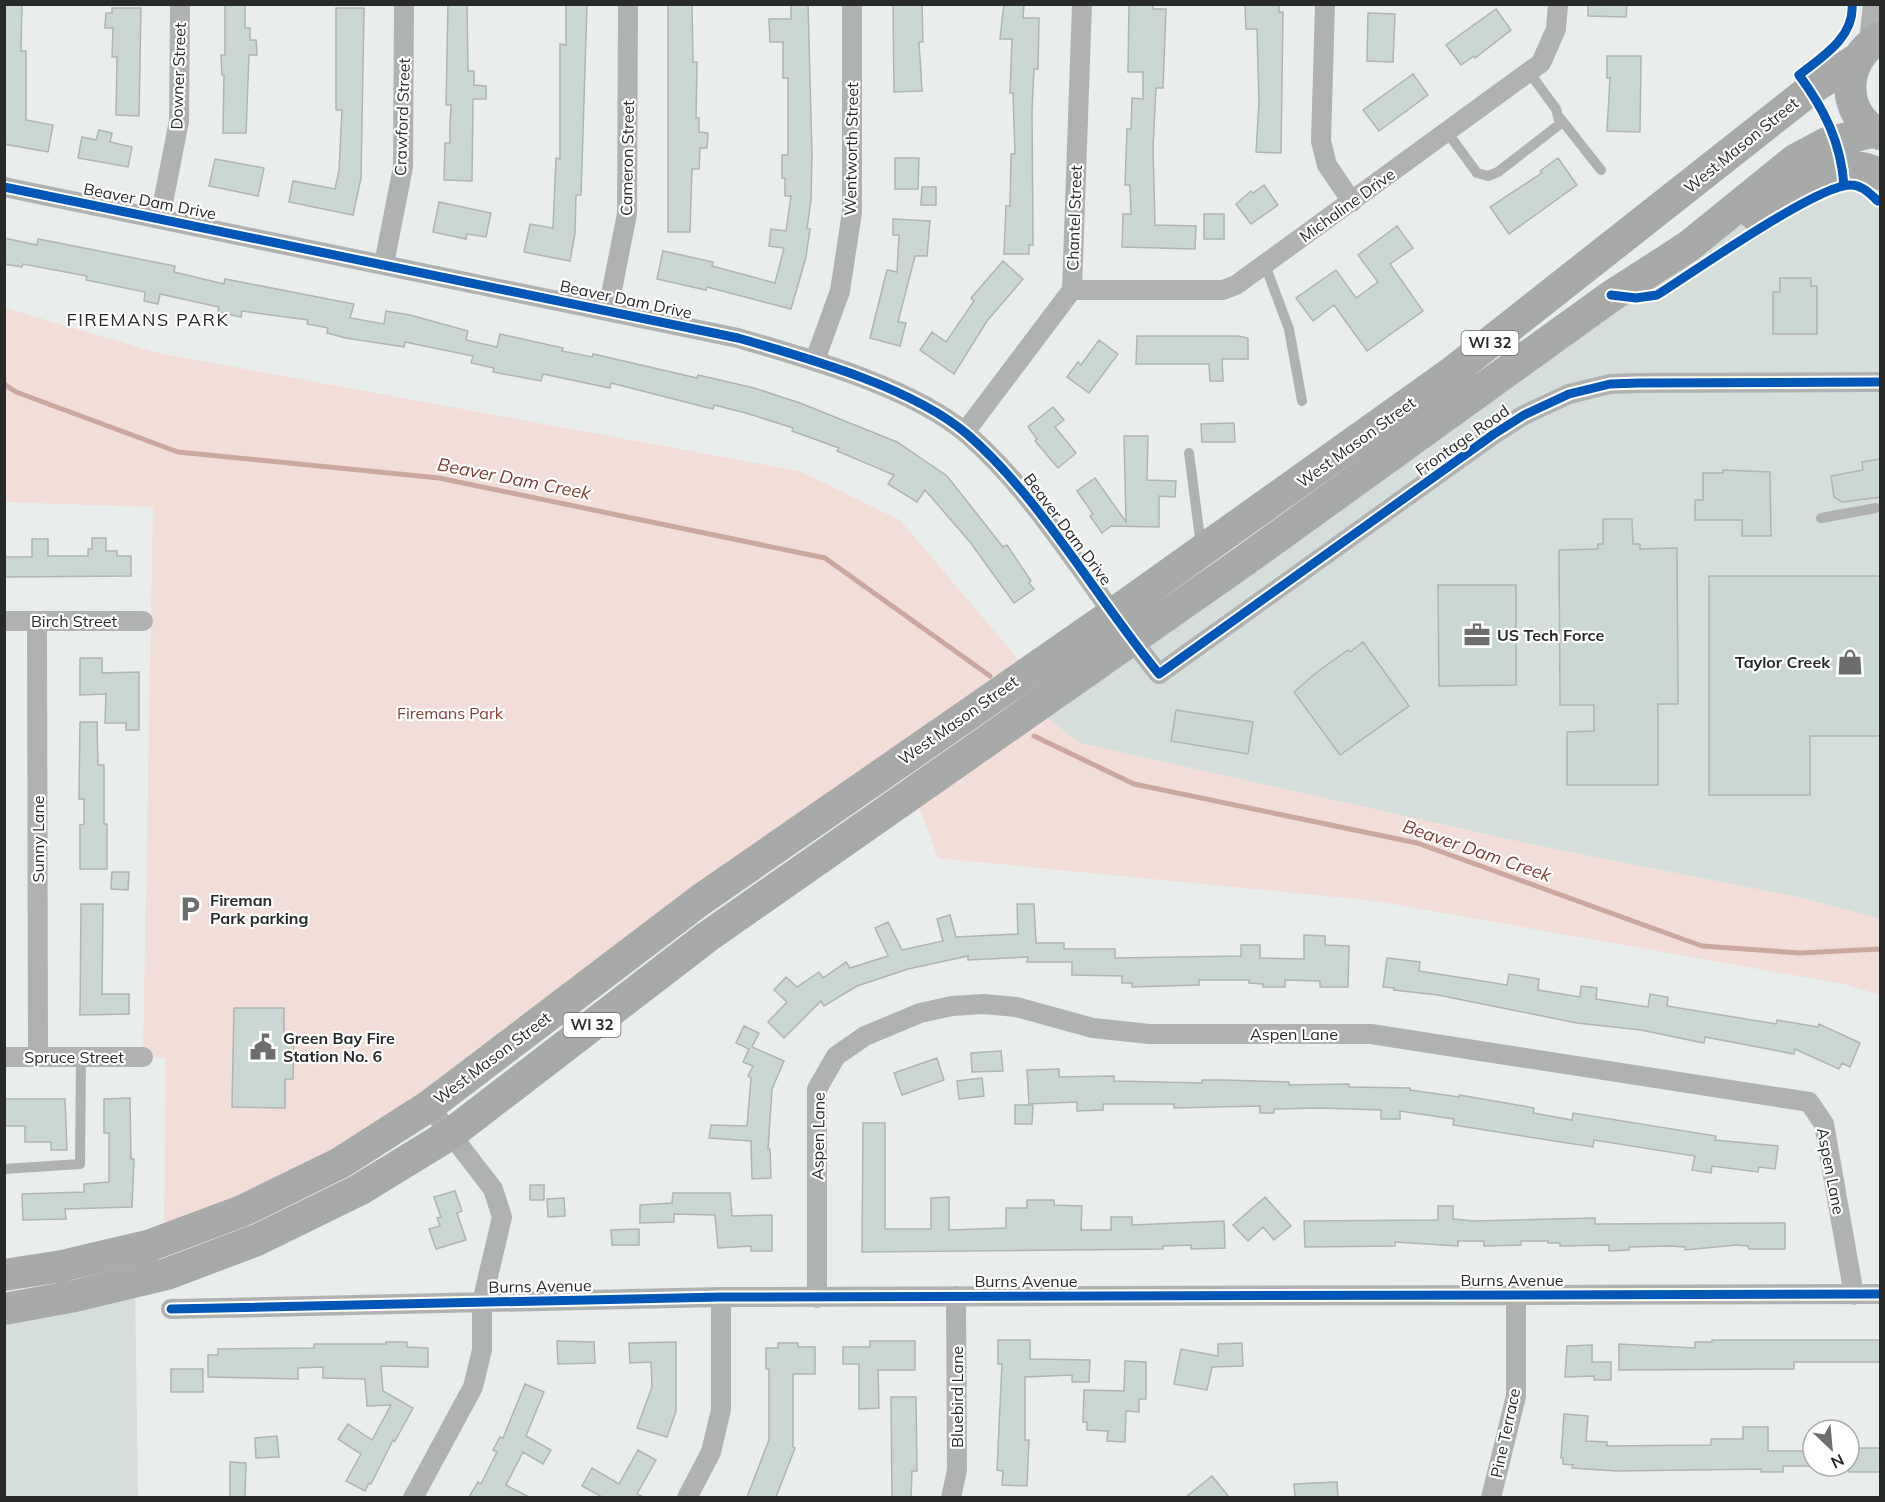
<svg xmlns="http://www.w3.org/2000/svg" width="1885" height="1502" font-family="Mulish,sans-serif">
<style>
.built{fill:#d5dedb}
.green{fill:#f2ddd8}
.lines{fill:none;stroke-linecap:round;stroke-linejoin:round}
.stream{stroke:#cca79f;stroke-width:5}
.building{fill:#cbd7d3;stroke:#b0b4b2;stroke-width:1.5}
.service{stroke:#b0b2b1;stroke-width:10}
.minor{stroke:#b0b2b1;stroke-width:20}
.tertiary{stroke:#b0b2b1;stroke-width:26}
.primary{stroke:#a8aaa9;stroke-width:32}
.cycleway-casing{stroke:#fff;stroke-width:13}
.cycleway{stroke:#0057b8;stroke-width:9}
.labels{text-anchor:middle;stroke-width:4.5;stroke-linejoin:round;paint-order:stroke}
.shield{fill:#fff;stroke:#686a68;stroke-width:1.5}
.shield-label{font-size:15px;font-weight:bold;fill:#272a28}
.street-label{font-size:16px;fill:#272a28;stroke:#fff}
.poi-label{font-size:16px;font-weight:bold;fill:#272a28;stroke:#fff;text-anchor:start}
.park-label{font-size:16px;fill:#843d31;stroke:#fff}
.neighbourhood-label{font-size:18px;letter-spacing:1.5px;fill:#272a28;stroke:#fff}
.water-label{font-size:18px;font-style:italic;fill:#813b2e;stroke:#fff}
</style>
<rect width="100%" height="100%" fill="#e9edeb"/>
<path class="built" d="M1880,174V919L1802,898L1525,843L1079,743L1035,708L1780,197Z
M135,1282L138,1497L5,1498V1309Z"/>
<path class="green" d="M5,308L158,353L799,471L900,520L1028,671L429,1106L164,1240L166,1058L143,1057L153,507L5,502Z
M1035,708L1079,743L1525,843L1802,898L1880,919V995L1844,984L1376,901L938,858L914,793Z"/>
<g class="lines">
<path class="stream" d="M4,384L16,392L178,452L439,478L825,558L990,676
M1034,736L1134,784L1417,843L1702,946L1800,953L1880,949"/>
</g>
<path class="building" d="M4,4H22L21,51H26V120L53,125L48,152L4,144Z
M225,4H245V28H250V40H256L257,55H249L246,133H223L224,75H222L221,55H225Z
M448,4H467L468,71H474V85L486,86V99H473L472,181L444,180L445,143H450V125L451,105H446Z
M566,4H587L581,195H576L575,233L570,261L524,252L530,224L553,228L556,158L560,159V44L566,45Z
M668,4H692L693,62H697L696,118H699V132L708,133L707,148H700L699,169H692L690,232H668Z
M791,4H808L812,154L811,200L807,228L810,229L806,257L791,309L707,287L706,290L657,279L663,251L713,262L712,266L775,283L784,248L769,246L771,229L786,231L791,196H785V178H782V155H788V78H783V42H770L769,19H791Z
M893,4H922L923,42H919L922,91L894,92Z
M1004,4H1024L1023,18H1039L1038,69H1034L1032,110L1033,245H1029V254H1004L1006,206H1010L1011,154H1015L1013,93H1010L1012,39H1000Z
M1129,4H1153V9H1166L1163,88H1156L1153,148L1155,225L1196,226L1195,249L1122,247L1123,214H1131L1130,185H1125L1127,129H1131L1132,98L1143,99V72H1128Z
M1245,4H1279V12H1283L1281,153L1256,152L1259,103L1257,29H1246Z
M1588,4H1627L1626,17L1588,16Z
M112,8H141L139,116L116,115L117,57H112L113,28H105L106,13H112Z
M336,8H364L361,178L353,215L289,202L293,181L335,189L339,171L342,110H336Z
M1496,9L1511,30L1475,58L1474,56L1461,65L1446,45Z
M1368,13L1395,14L1393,62L1367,61Z
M1607,56H1641L1640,132L1607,131L1610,78H1607Z
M1413,74L1428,95L1379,131L1363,110Z
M99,130L112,133L110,142L132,147L128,167L78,158L82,137L96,140Z
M895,158H919L918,189H895Z
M1558,158L1577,185L1509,234L1490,207L1542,173L1540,171Z
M215,159L264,168L258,196L209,186Z
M1264,185L1278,205L1251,224L1236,204L1251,191L1253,193Z
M922,187H936V205H921Z
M439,202L491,213L486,237L467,234L466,239L433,232Z
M1204,214H1224V239H1204Z
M893,219L930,221L927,256H915L898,322L906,323L900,346L870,338L887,270L897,272L899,235H893Z
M1397,226L1413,248L1390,264L1423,311L1367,351L1334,305L1313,321L1296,298L1336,270L1356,298L1378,282L1358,255Z
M4,238L37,245L38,239L175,266L174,272L224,284L225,279L354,304L350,318L384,324L386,311L410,315L468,331L466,340L497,347L500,334L563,348L562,351L592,357L593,354L697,378L698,375L754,388L800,403L897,442L947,476L1003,547L1007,545L1031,581L1029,583L1034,589L1014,603L970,542L925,490L917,502L888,484L894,475L837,451L839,448L792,431L793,428L746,413L714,405L713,409L611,383L610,388L543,374L541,381L493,372L494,368L471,363L473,356L405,342L404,347L346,338L327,333L328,328L307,324L308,320L242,311L241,317L218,312L219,307L160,294L158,304L144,301L145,292L86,280L87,276L23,264L22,267L4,264Z
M1003,261L1023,279L987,321L954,374L920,350L932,332L946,342L974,301L971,298Z
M1780,278H1811V286H1817V334H1773V292H1780Z
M1137,336H1238L1248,338V359H1222L1223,381H1210L1209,364H1136Z
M1099,340L1118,354L1089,393L1067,377L1078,362L1081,365Z
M1053,407L1064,420L1055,427L1076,453L1058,468L1035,441L1037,439L1028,427Z
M1234,423L1235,442H1202L1201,424Z
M1124,436H1148L1147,480L1176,481L1175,497L1159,496V527L1111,526L1102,533L1090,516L1093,514L1077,491L1095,478L1126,522Z
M1881,459V497L1842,502L1834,497L1831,476L1863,470L1862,462Z
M1723,470L1770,472L1771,536H1742V520H1695V500H1703V473H1723Z
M1603,519H1632L1633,544H1640V549L1677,548L1678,704H1658V785H1567V732L1594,731V705H1560L1559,550L1598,549V544H1603Z
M92,538H106V551H117V556H131V576L4,577V557H32V539H48V556H88V549H92Z
M1709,576H1881V736H1810V795H1709Z
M1438,585H1516V685L1439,686Z
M1363,642L1409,706L1340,755L1294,692L1317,672L1348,650L1350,652Z
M80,658H102V673L139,672V730H126V723H105L106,694L80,695Z
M1176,710L1253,722L1248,754L1171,741Z
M80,722H97L98,765H104V824H107V869H80V825L84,824V799H79Z
M112,872H129L128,890L111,889Z
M81,904H103L102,994H129V1014L80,1015Z
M1017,904H1034L1036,943H1064V949H1115V958L1241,956V945H1260V958L1304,959V935L1325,936V945L1349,946L1348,987H1320V981L1285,980V987H1263V984L1249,983V980H1199V985L1132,987V983H1122V976L1072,975V962H1027L1028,957L968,960V956L908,969L857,986L824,1006L821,1001L784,1038L768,1022L787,1002L774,990L786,977L797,987L819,972L823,978L846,962L850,968L888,956L875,928L888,922L902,950L943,941L937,919L950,915L956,937L1018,934Z
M1387,958L1420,962L1419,971L1507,985L1509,974L1539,979L1538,990L1580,997L1581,986L1597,988L1596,999L1648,1007L1650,994L1668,997L1667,1006L1776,1024L1777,1020L1818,1027L1819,1024L1860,1043L1850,1067L1842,1063L1839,1069L1795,1049L1794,1054L1705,1037L1704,1043L1641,1030L1577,1023L1438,995L1394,990V988L1383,987Z
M234,1008H284V1035H294L293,1079H285V1108L232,1107Z
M744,1026L759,1033L752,1047L784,1061L772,1089L768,1149H770L771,1178L752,1179L751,1141L709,1138L711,1125L747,1126L751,1078L748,1076L753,1066L743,1062L749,1049L736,1043Z
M1001,1051L1003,1071L972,1072L971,1053Z
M937,1058L944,1080L902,1095L894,1073Z
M1059,1069V1077L1114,1076V1081L1202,1083V1080H1225L1289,1082V1085L1349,1084V1087L1410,1088V1090L1459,1097V1095L1534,1108L1533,1113L1572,1120L1573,1113L1716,1136L1715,1140L1778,1146L1775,1169L1759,1167L1758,1172L1712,1166L1711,1173L1692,1170L1695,1156L1594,1140L1593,1147L1453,1125L1454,1119L1400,1111V1119H1381V1110L1321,1108L1274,1109V1113H1260V1106L1174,1108V1104H1103V1110L1077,1111V1102L1029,1104L1027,1070Z
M982,1078L984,1096L959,1099L957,1081Z
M130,1098L131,1159H134L132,1207L65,1209L66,1219L23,1220L22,1194L84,1192V1184L109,1182V1133H104V1099Z
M4,1099H65L67,1150H51V1142H25V1126H4Z
M1015,1105H1033L1032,1124H1015Z
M863,1123H885V1229H931V1198L949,1197V1230L1006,1228V1208H1027V1200H1054V1205L1082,1206L1081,1230H1111V1217H1132V1225L1224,1221L1225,1248L1191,1249V1245L1163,1246V1249L862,1252Z
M530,1185H544V1200H530Z
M455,1191L462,1211L457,1213L466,1240L436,1249L429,1229L440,1226L437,1218L441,1217L434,1197Z
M673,1193H730L732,1216L772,1215V1251H751V1246L718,1248L715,1215L674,1214V1222L640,1223V1205L672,1203Z
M1265,1197L1291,1226L1274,1240L1263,1227L1248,1241L1233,1225Z
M564,1198L565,1216L548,1217L547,1199Z
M1438,1206H1453V1219L1474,1221L1595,1218V1224L1785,1223V1249H1749L1748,1246L1737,1245L1685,1250V1247L1670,1246L1629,1247V1250L1609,1251V1245L1560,1246V1243H1548V1241H1521V1245L1484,1246V1241H1458V1246L1395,1242V1246L1305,1247L1304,1221L1438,1220Z
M639,1229V1245H612L611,1230Z
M998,1340H1030V1359L1090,1360L1089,1382H1072V1375L1025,1377V1440H1029L1027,1486L1002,1485L1003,1471L997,1470L1002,1364H998Z
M1712,1340H1881V1362H1794V1369L1619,1370V1344L1695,1348V1342H1712Z
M557,1341L594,1342L595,1363L558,1364Z
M870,1341H915V1370H878L879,1408L859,1409V1364H843V1347H870Z
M386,1342H407V1347L428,1348V1367L381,1366L383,1391L413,1408L395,1441L393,1440L371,1484L369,1483L365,1491L346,1481L361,1454L338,1439L348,1424L372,1440L391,1405L367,1406L365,1379L323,1378V1367L298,1368V1379L208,1377V1355H218V1349L314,1348V1344H386Z
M676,1342V1411L667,1437L637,1428L652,1387L651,1362L630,1363L629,1343Z
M778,1343H798V1347H815V1374H793V1447L795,1448L776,1497H747L769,1440V1369H766V1348H778Z
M1242,1343L1243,1366L1212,1367L1207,1390L1174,1384L1181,1349L1218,1356V1344Z
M1592,1345V1362H1611V1380H1594V1376L1565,1377L1567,1346Z
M1125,1361L1146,1362V1399H1139V1412L1126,1411L1125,1442L1107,1441L1108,1431L1087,1430V1422H1083L1084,1390L1124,1391Z
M171,1369H203V1392H171Z
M525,1384L544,1392L526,1436L551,1450L543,1464L523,1452L506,1485L529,1497H469L478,1482L481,1484L497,1452L493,1450L500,1437L503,1438Z
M891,1397H916L917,1471H912L911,1497H892Z
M1564,1414L1588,1416L1586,1441L1607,1442V1446L1711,1445V1439H1743V1427H1768V1451H1813V1466H1783V1472H1761V1469L1616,1471L1572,1468L1573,1465L1563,1464V1458H1561Z
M277,1436L279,1457L256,1458L255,1438Z
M1849,1448H1881V1472H1849Z
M638,1450L656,1460L637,1494L644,1497H602L582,1486L592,1468L619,1484Z
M230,1462L246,1463L245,1497H230Z
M1212,1476L1229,1497H1186Z
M1337,1482L1338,1497H1295L1294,1484Z"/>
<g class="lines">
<path class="service" d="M1560,118L1601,170
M1447,132L1477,173L1488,176L1498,172L1560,124L1556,109L1529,72
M1265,265L1289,329L1302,401
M1189,453L1201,546
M1821,518L1876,508
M4,1169L80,1164L81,1057"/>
<path class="minor" d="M1325,4L1321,141L1327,165L1352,202
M4,187L738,338C807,358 912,387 967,434C1041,498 1096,598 1159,674L1494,434L1524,415L1569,394L1610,384L1639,383L1880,382
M160,218L179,121L180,4
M384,264L403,167L404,4
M1072,290H1223L1236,285L1541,63L1556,29L1558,4
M608,310L627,214L628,4
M815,360L840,291L852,212V4
M965,432L1072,290L1082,4
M4,621H143
M37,621L38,1057
M4,1057H143
M817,1298V1089L836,1056L865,1036L920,1013L952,1006L984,1004L1016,1007L1093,1028L1149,1034H1371L1809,1102L1824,1124L1854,1295
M171,1309L721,1297L1880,1294
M413,1498L473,1387L482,1350V1302L502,1217L493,1189L429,1106
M687,1498L711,1452L721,1410V1297
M951,1498L957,1470L956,1296
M1491,1498L1516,1396V1295"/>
<path class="tertiary" d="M1872,42L1876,4"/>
<path class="primary" d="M1880,38C1842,59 1839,114 1880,134
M1754,214C1780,197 1830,163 1862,168C1868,169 1875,172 1880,174
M4,1275L62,1266L151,1245L242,1211L340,1163L429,1106L699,901L1113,614L1451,373L1810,90L1857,59
M4,1309L75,1296L167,1274L257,1240L359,1190L452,1133L707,937L1244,561L1610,297L1689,246L1795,160L1827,143L1876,131"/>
<g class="cycleway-casing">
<path id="cycleway" d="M1844,186C1841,142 1824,109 1799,75C1822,57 1855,37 1852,4
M4,187L738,338C807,358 912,387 967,434C1041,498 1096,598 1159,674L1494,434L1524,415L1569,394L1610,384L1639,383L1880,382
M1611,295L1636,298L1657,295C1691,274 1818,184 1851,185C1862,185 1870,194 1878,201L1880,200
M171,1309L721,1297L1880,1294"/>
</g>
<use href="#cycleway" class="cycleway"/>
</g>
<defs>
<g id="office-bare" transform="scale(2.07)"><path d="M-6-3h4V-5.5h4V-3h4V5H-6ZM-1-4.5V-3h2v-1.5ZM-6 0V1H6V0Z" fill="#6b6e6c" stroke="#fff" stroke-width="2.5" paint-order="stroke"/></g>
<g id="shop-bare" transform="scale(2.07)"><path d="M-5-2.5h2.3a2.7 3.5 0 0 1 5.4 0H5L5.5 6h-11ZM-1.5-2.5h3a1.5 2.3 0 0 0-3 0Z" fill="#6b6e6c" stroke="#fff" stroke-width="2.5" paint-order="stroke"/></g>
<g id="parking-bare" transform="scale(2.07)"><path d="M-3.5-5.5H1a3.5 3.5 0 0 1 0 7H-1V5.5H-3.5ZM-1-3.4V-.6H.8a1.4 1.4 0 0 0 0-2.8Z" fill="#6b6e6c" stroke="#fff" stroke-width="2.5" paint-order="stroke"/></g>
<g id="civic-bare" transform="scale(2.07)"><path d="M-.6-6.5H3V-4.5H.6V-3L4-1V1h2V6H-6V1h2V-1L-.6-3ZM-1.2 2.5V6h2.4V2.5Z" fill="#6b6e6c" stroke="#fff" stroke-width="2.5" paint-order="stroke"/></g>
</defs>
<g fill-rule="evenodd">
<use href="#office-bare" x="1477" y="635"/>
<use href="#shop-bare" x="1850" y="662"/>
<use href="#parking-bare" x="190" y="909"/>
<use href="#civic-bare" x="263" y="1047"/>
</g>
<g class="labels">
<g class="shield">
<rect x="1461.5" y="331" width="57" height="24" rx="4.5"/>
<rect x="563.5" y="1013" width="57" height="24" rx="4.5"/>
</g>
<g class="shield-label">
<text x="1490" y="348">WI 32</text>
<text x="592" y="1030">WI 32</text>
</g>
<g class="street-label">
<text transform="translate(178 76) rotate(-88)" y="6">Downer Street</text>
<text transform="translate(402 117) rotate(-88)" y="6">Crawford Street</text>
<text transform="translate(1741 145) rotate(-39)" y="6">West Mason Street</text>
<text transform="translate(851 149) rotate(-89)" y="6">Wentworth Street</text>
<text transform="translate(627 158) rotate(-89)" y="6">Cameron Street</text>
<text transform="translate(150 201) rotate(11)" y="6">Beaver Dam Drive</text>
<text transform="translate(1347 205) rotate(-36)" y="6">Michaline Drive</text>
<text transform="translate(1074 218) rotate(-88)" y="6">Chantel Street</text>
<text transform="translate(626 299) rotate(12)" y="6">Beaver Dam Drive</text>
<text transform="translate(1462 440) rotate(-35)" y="6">Frontage Road</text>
<text transform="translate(1356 442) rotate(-36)" y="6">West Mason Street</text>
<text transform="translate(1068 529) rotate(53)" y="6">Beaver Dam Drive</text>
<text x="74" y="627">Birch Street</text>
<text transform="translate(958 720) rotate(-35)" y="6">West Mason Street</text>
<text transform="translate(38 839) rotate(-90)" y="6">Sunny Lane</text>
<text x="1294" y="1040">Aspen Lane</text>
<text x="74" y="1063">Spruce Street</text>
<text transform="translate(492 1058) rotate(-37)" y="6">West Mason Street</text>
<text transform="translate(818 1136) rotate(-89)" y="6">Aspen Lane</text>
<text transform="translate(1831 1171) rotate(79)" y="6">Aspen Lane</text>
<text x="1512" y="1286">Burns Avenue</text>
<text x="1026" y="1287">Burns Avenue</text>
<text transform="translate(540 1286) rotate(-1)" y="6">Burns Avenue</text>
<text transform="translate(957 1397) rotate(-90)" y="6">Bluebird Lane</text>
<text transform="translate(1505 1433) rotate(-78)" y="6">Pine Terrace</text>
</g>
<g class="poi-label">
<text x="1497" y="641">US Tech Force</text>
<text x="1830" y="668" text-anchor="end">Taylor Creek</text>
<text x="210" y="906">Fireman<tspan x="210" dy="18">Park parking</tspan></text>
<text x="283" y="1044">Green Bay Fire<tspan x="283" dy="18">Station No. 6</tspan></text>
</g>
<g class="park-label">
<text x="450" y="719">Firemans Park</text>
</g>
<g class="neighbourhood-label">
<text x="148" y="326">FIREMANS PARK</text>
</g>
<g class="water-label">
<text transform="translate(514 479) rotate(11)" y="6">Beaver Dam Creek</text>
<text transform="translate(1477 851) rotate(19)" y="6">Beaver Dam Creek</text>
</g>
</g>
<rect width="1885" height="1502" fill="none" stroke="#272a28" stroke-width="12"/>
<g transform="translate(1831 1448) rotate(154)"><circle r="28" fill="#ffffff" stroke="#a9aaa9" stroke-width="1.5"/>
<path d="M0-4.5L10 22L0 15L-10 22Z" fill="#6b6e6c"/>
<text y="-9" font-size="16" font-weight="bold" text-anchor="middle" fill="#272a28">N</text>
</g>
</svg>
